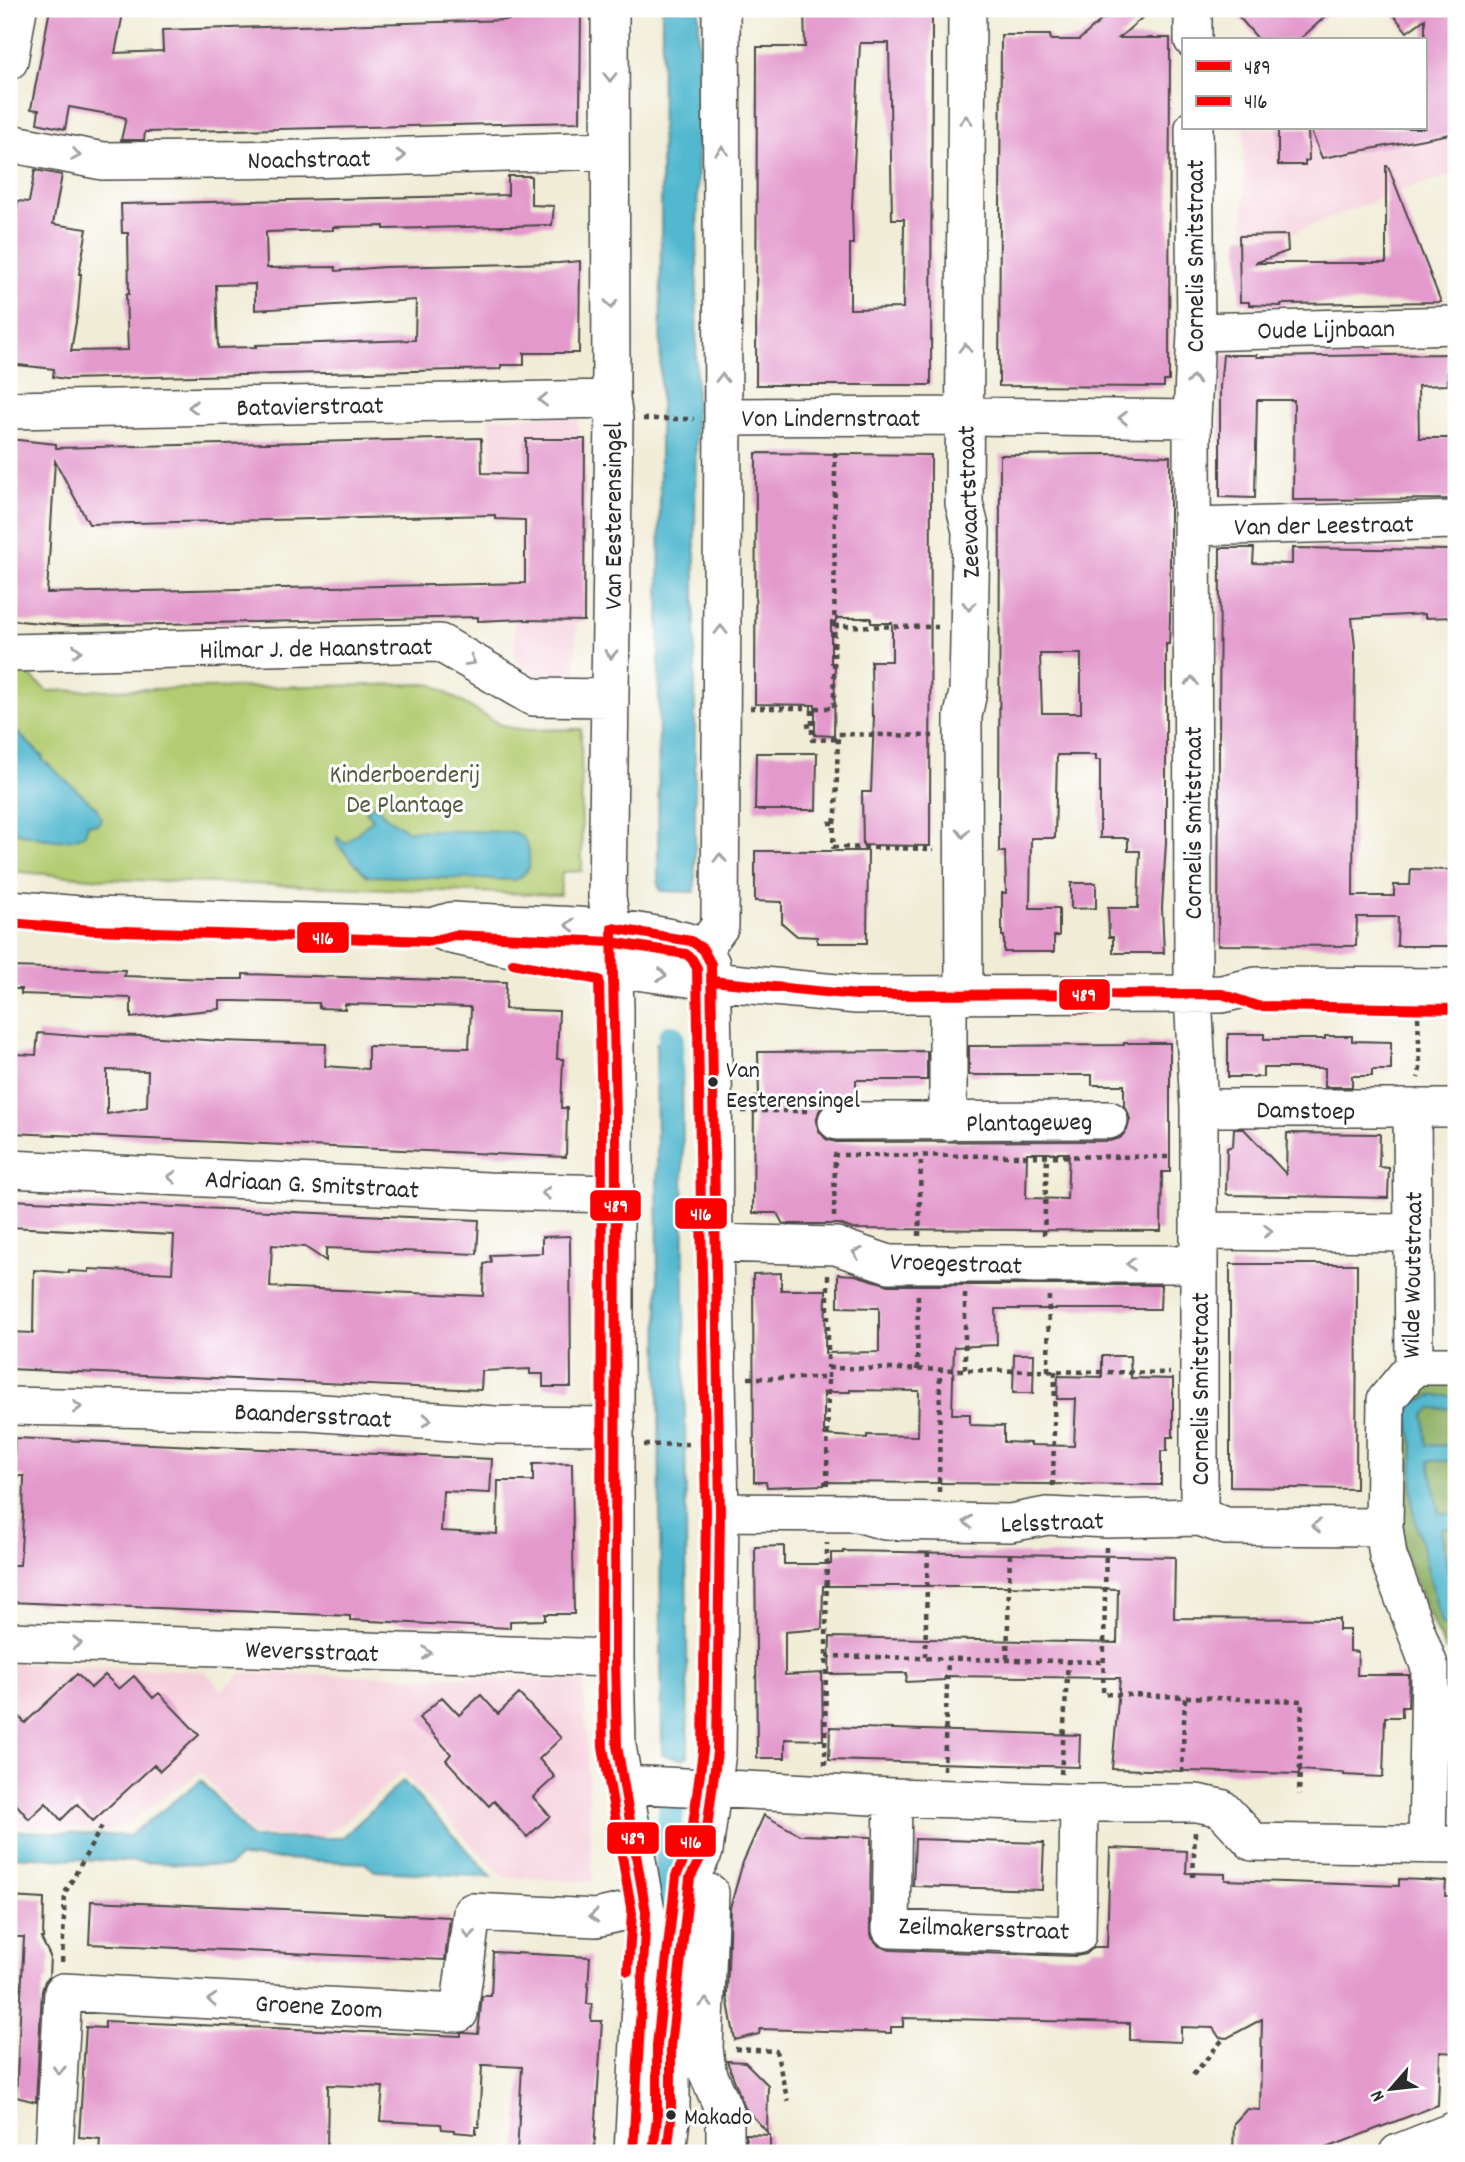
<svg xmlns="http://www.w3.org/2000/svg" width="1465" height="2162" font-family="Dekko,sans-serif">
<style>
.built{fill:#f5cfdb}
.green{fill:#b2cc71;stroke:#6e7c4e;stroke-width:2}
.forest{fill:#8db063;stroke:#5c6e47;stroke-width:2}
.water{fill:#51b8cf;stroke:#3e727d;stroke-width:2}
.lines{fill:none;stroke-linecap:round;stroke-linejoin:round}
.canal{stroke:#51b8cf;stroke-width:26}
.building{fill:#e399cc;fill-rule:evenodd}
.minor-casing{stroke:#494845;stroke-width:40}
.path{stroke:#494845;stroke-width:4.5;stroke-dasharray:5 5;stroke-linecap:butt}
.minor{stroke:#fff;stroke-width:37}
.bus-1-casing{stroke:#fff;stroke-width:16}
.bus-2-casing{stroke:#fff;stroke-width:16}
.bus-1{stroke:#f00;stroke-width:10}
.bus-2{stroke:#f00;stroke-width:10}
.oneway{stroke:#a0a0a0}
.bus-dot{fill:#2b2b2b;stroke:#fff;stroke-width:2.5}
.labels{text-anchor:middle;stroke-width:6;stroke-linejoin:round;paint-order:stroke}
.bus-label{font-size:24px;fill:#2b2b2b;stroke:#fff;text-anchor:start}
.street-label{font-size:26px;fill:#2b2b2b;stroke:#fff}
.park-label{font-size:26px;fill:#545b40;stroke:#fff}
.line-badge{stroke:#fff;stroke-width:2.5}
.badge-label{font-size:19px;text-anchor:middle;font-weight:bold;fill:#fff}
</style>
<rect width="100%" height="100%" fill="#fff"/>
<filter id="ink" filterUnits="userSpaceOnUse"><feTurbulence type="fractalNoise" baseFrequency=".0143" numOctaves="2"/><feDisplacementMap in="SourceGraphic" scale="14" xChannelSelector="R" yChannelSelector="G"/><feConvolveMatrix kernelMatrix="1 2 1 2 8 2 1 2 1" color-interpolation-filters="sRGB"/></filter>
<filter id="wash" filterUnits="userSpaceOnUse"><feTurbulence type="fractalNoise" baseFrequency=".00686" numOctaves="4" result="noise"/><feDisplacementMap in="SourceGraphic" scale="28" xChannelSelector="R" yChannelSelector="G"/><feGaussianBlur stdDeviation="1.57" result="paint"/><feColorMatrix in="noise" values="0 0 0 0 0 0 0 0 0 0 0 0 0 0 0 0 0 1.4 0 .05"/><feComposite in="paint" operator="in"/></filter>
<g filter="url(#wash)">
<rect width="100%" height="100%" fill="#f0ecd6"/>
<path class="built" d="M1456,37V174L1402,190L1291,234L1244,233V128H1425V56Z
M579,414L576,675L572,679L546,680L515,662L514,618L519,617V523L493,521L490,418Z
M9,1663L205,1671L222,1690L242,1673L584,1680L593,1882L503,1877L402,1772L342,1824L320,1837L252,1834L201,1772L116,1830L9,1825Z"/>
<path class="green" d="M9,667H20L47,691L424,684L433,685L499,724L511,728L529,730L581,729L582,871L562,872L560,895L104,879L9,871Z"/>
<path class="forest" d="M1400,1379L1456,1380V1651L1446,1650L1435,1629L1400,1542Z"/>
<path class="water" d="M662,9H699L695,536V892L661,891L658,884Z
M9,724L43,757L42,759L96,807L101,818L98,824H88L85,834C62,848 33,835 9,831Z
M372,806L377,807L385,816L406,830L512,832C530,837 530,851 529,868L520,878L515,880L367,876L337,844V837L345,844L373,819L366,811Z
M656,1043L677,1044L682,1047L688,1756L682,1759L662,1755Z
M1431,1396H1456V1408L1431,1409L1424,1416L1427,1445L1456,1446V1461H1429L1439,1513L1456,1514V1528L1444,1527L1441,1530L1450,1583L1456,1586V1599H1453L1450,1605L1453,1612L1456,1613V1626H1445L1441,1623L1412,1506L1413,1443L1408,1413L1415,1402Z
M201,1780L251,1838H342L403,1781L492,1877L375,1871L365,1863L239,1857L229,1866L9,1856V1830L129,1836Z
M661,1870L673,1871L663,2022L652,2021Z"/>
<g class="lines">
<path class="canal" d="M669,1079L671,1037
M665,1907L671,1809"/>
</g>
<g id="blocks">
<path class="building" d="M50,9H124L115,53L163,51L162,30L509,20V12H546L547,9H581L580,122L145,132L144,140H121L126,118L119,116L69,107L65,129L37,123L39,110L31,109Z
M804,9H900V15H932L931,385H756L757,47H805ZM860,43H889L892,219H904L903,308L850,309V244H853L852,207Z
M1114,9H1152L1119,38H1170L1169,381H1164V387L999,386L1001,35H1050L1051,40H1079Z
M1232,9H1334L1299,40H1259Z
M1389,9H1450L1456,17V133L1322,158L1310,128H1425V19L1407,32Z
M1278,128H1308L1309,160L1305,161V165H1278Z
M1386,166H1388L1441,302L1281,304V306L1249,305V302H1240L1239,236L1287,235L1288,251L1255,263H1386Z
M35,170L62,175L53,224L87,229L79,274H81L78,310L71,351L128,350L126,294H129L128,233H122L121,204L508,195V176H531V205L554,206L552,225L384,229V226L333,227V230L266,232L267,268L335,267L336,271L384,267L559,263L580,261L579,353H524V365H501V369L65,379L53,377L54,369L9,364V289L18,201L29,202ZM255,284V310L416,300L415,340L256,345V347L218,348L216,285Z
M1447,354L1448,385L1418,386L1419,438H1451L1453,469H1456V499L1293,500L1294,400H1257L1255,498L1220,497V387L1223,355H1257V357Z
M481,438L482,473L526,474V439H585L584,621L525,620V619L478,621V617L73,626L9,620V439L56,444V448ZM55,461L89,524L495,515V519L525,520V583L47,593Z
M756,453L931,455L930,846L863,845L862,792H871L874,716H872L871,661H892V623H871V618H836V622H831V663H835L834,736L815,735V705L755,704Z
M1108,454L1170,456V620L1169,644H1166V842L1162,908L1164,953H1113V937H1109L1108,908H1138L1140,851H1128V838H1100V760H1096V755H1057L1055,838H1031L1030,908H1059V936H1054V952H1004V936H1002V893H1006L1005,852H999L1000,455ZM1040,654H1081V713H1042Z
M1220,548H1254L1253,563L1292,564V548L1456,550V617L1425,618V614L1352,618L1355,647L1353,896H1394V885H1410L1411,869L1456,870V946H1397L1398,917H1357L1356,946L1218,945Z
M756,753H817L816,810H755Z
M755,851H868L867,943H817V937L797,936L782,923V902L755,901Z
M1071,883H1096V908L1071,909Z
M9,967L125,970L124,976L209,979H243V974L506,982L505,1009L559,1011L557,1059H563L561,1108H567L566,1157L11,1133L14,1054L36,1055L38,1033L88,1037V1035L145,1036L221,1041L326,1044L325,1066L368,1069V1046L469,1048L471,1009L470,1007L345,1004V1009L319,1008V1003L235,1001H220V1009L131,1018V998L21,994V989H9ZM107,1070L148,1071L147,1107L107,1114Z
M1228,1034H1264V1039H1325V1036H1352V1041L1391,1042V1070H1372V1076H1352V1087H1325V1068H1263V1077H1228Z
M1124,1043H1170V1172H1162L1161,1231L853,1229L839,1224H783L777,1213H753L754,1097H759L758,1052L927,1051V1080H856V1100H837L826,1103L819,1111L816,1122L819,1131L826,1139L836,1142L1109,1141L1120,1138L1127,1130L1130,1119L1127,1110L1124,1106V1085H1092V1075H969V1046L1124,1045ZM1027,1153H1069L1067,1199L1026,1198Z
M1234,1129H1244L1286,1174L1287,1133L1380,1134L1379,1167L1389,1168L1388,1198L1229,1195L1226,1193L1227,1148L1233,1146Z
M9,1200L479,1220L477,1254L326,1248V1261L305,1247L272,1245L270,1287L483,1296L484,1264L491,1262L490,1255L542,1253V1237L570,1236L571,1387H543V1374H530V1369L482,1371L481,1390L9,1369V1332L33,1333L34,1270L69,1273V1271L89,1272V1269L172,1273L174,1235L9,1227Z
M1230,1264H1357L1356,1489L1230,1487Z
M781,1273V1290H826L825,1353L879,1352V1308L838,1307V1274L855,1275L889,1285H1161L1160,1309H996L997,1345L954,1347L952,1414H970V1425L1004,1426V1442L1031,1443V1445L1074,1446L1076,1399H1057L1058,1376L1102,1377V1356H1130L1131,1378L1173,1379V1437H1167V1451H1161V1485L824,1482V1485L767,1487L766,1482H754L753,1274ZM850,1390L919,1391L918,1436L867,1435V1438L824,1435V1392H850Z
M1014,1354H1034L1033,1393H1013Z
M15,1438L492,1459L490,1493L443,1491L441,1531L497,1534L498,1481H533V1464L572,1463L574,1614H545V1620L510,1621V1628L350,1620V1616L329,1615L9,1602V1565H20L23,1517L24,1476H13Z
M784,1546V1564H831V1553H843V1551L1175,1557L1174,1618L1339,1619V1630H1350V1651L1358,1652L1357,1675H1409L1408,1707H1402V1717H1385L1383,1777L1344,1775V1773L1299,1770V1774L1112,1769L1120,1678L945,1676L944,1680L906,1682L907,1673L829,1674L830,1637L1117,1643L1118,1589L1004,1586H823L822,1629L785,1632V1675L822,1673L823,1740L785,1739V1758H757L755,1547Z
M77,1674L91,1688L105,1675L119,1689L134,1676L153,1698L159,1693L199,1735L160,1771L154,1765L93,1821L77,1804L61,1820L46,1803L29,1819L9,1796V1706L25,1723Z
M519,1694L561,1738L539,1759L555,1777L533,1797L550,1816L527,1837L494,1801L489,1806L446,1760L451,1754L419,1718L442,1697L459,1715L481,1695L498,1714Z
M830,1727L1080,1735L1079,1767L829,1760Z
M764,1815L800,1835L871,1837L870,1929L872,1938L879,1946L890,1950L1076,1956L1086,1954L1094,1947H1107L1110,1848L1187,1851L1186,1873L1225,1874V1880L1399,1886V1879L1446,1881L1445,1896H1456V2053L1440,2052L1438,2105L1314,2153H1233L1234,2123L1247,2109L1260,2110L1262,2019L1227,2038L1219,2037L1213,2028L1181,2027V2042L1130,2040V2023L903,2018V2027H891V2033L760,2029L759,2034L735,2040L727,1997L730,1908L743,1862Z
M915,1839L1044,1843L1042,1890L913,1886Z
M9,1897L44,1899L43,1938H41L50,1956L49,1977L45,1981L42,1991L36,2102L16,2097L24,1937H9Z
M91,1901L284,1909L450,1917L445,1960L89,1944Z
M493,1952L590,1957L587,2004H592L591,2021H602L594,2153H517L522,2067L484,2065H482L479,2127H476V2134L454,2132V2130L442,2129L441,2124L380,2121L383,2087L328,2085L327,2153H99L100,2139L79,2137L86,2027L105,2028V2021L461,2036V2033H464L478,2034L482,1996H491Z
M727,2061L745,2062L768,2085L767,2132L745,2108Z
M746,2134L770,2135V2153H746Z"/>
</g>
</g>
<g filter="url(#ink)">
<use href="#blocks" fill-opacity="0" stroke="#494845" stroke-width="2"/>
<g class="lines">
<g class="minor-casing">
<path id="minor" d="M610,9L611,399L614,419L607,897L612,928L615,1007V1658L617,1746L646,1912L633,2153
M1193,9V40
M9,61L18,9
M1194,128L1196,332L1192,419L1193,995L1199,1108V1517
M9,143L103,161L310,159L610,150
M1196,332L1456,325
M9,410L611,399
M723,417L964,416L1192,419
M1192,527L1456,520
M9,653L440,643L533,697L610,698
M9,909L92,916L351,923L432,927L452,921C519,925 585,923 651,934C670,938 687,939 703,949
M432,927L451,935L580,963L613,968L711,981L857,995L1222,994L1256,986L1456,987
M703,949L720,926L723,417L721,9
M964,995L963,736V716L968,692L971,531L964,503L967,9
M1199,1108H1456
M1412,1110L1414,1366L1386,1400L1384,1527L1388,1556L1430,1668L1427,1845
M837,1121L1109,1120
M948,1122V996
M9,1169L488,1191L615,1194
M1200,1231L1412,1233
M714,1243L836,1246L889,1264H1199
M1414,1366H1456
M9,1406L308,1412L495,1425L616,1426
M720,1512L857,1513L885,1521L1010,1523L1047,1516L1107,1519L1199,1517L1226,1526L1384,1527
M9,1641L615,1658
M623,1784L893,1797L1079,1803H1197L1221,1808L1253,1842L1456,1845
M893,1797L891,1929L1077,1935L1079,1803
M710,1893L704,2048L707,2071L725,2113V2153
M54,2153L63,1992L459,2013L472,1912L596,1918L622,1912H646
M667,2153L671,2119V2047L690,1878L704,1851L717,1752L720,1512L714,1243L713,1047L711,964L703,949
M1398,2153L1456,2130"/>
</g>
<path class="path" d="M643,419H694
M834,626L938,627
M750,708H812
M812,725V708H834L835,447
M806,726L812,725V740L837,739
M828,823H834L833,847L934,849
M834,823L836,813L838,734L933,736
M1418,1017L1420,1069L1418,1078
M742,1111H811
M834,1217L835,1155L1171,1157
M1044,1235L1047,1157
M919,1236L921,1156
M828,1275V1368
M965,1369V1293
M917,1370L918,1293
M1048,1371L1049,1292
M748,1378H828V1368L1170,1373
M644,1445L688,1444
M827,1485L828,1378
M1053,1486L1055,1371
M939,1492L940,1370
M1106,1547L1103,1694L1302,1701L1299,1795
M826,1656L1104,1662
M925,1657L928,1550
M1007,1659L1010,1552
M825,1765L827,1543
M944,1770L948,1658
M1182,1773L1185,1697
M1061,1774L1068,1661
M1193,1877L1195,1832
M62,1962L65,1893L102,1826
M735,2049L776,2051L788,2102
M1193,2075L1224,2038"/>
<use href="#minor" class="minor"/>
<g class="bus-1-casing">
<path id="bus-1" d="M711,981L857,995L1222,994L1257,1006L1456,1009
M633,2153L646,1912L617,1746L615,1658L616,1119L612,928L691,941L703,949L711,964L720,1512L717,1752L704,1851L690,1878L671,2047V2119L667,2153"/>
</g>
<g class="bus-2-casing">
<path id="bus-2" d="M9,923L92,930L431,941L454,935L611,942L686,954L692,959L697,968L706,1512L703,1751L690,1847L676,1876L657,2045V2118L653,2151
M513,963L599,980L602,1119L601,1658L603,1747L632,1913L628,1971"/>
</g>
<use href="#bus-1" class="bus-1"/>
<use href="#bus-2" class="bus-2"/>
</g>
<defs><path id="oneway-chevron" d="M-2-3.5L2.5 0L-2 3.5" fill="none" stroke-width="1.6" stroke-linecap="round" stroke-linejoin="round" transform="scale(1.75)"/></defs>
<g class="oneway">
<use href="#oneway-chevron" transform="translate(610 77) rotate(90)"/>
<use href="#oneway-chevron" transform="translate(966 120) rotate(-90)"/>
<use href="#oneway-chevron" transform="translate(722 151) rotate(-90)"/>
<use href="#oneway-chevron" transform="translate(76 155) rotate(11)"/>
<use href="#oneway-chevron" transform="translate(401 156) rotate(-2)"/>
<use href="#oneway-chevron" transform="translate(611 304) rotate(90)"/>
<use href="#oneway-chevron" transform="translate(965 348) rotate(-90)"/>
<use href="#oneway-chevron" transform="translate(722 378) rotate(-90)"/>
<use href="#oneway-chevron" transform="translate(1193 380) rotate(-87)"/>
<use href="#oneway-chevron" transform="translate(543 400) rotate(179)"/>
<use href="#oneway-chevron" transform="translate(193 407) rotate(179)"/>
<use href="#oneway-chevron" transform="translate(1123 418) rotate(-179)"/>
<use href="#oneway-chevron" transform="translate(969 606) rotate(91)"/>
<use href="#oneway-chevron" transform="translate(721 630) rotate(-90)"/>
<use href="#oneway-chevron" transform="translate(77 651) rotate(-1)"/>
<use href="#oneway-chevron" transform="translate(611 654) rotate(91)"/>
<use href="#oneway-chevron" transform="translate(471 661) rotate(30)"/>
<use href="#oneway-chevron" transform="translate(1192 681) rotate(-90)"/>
<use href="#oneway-chevron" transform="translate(963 833) rotate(90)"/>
<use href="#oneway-chevron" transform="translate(720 858) rotate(-90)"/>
<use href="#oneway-chevron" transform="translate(570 925) rotate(-180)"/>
<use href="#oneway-chevron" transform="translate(662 975) rotate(8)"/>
<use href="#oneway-chevron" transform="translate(172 1177) rotate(-177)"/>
<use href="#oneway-chevron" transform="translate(546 1193) rotate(-179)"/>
<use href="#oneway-chevron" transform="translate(1268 1231) rotate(1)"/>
<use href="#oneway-chevron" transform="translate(857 1253) rotate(-161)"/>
<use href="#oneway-chevron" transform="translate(1131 1264) rotate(-180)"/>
<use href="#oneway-chevron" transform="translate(77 1407) rotate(1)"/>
<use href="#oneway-chevron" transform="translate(427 1420) rotate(4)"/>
<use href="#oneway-chevron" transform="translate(968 1522) rotate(-178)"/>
<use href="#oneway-chevron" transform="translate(1316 1526) rotate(-179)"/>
<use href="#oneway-chevron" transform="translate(77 1643) rotate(2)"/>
<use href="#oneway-chevron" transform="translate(427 1653) rotate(2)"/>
<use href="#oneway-chevron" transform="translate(594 1916) rotate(176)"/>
<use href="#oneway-chevron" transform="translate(469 1934) rotate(97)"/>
<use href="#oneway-chevron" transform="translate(212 2000) rotate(-177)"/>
<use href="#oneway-chevron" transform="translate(706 2003) rotate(-88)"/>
<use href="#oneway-chevron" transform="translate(59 2070) rotate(93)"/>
</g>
</g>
<g class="bus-dot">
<circle cx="713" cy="1082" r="6"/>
<circle cx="671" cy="2115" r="6"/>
</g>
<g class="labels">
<g class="bus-label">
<text x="726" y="1077">Van<tspan x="726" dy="30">Eesterensingel</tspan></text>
<text x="684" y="2124">Makado</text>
</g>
<g class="street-label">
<text transform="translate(309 158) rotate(-1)" y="9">Noachstraat</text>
<text transform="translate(1194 256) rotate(-90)" y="9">Cornelis Smitstraat</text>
<text transform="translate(1326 328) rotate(-1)" y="9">Oude Lijnbaan</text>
<text transform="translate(310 405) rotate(-1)" y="9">Batavierstraat</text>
<text x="831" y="426">Von Lindernstraat</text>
<text transform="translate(967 502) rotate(-92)" y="9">Zeevaartstraat</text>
<text transform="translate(612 516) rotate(-90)" y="9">Van Eesterensingel</text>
<text transform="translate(1324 524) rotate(-1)" y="9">Van der Leestraat</text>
<text transform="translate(316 647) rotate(-1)" y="9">Hilmar J. de Haanstraat</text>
<text transform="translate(1192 823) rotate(-90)" y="9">Cornelis Smitstraat</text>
<text transform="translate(1306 1109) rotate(1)" y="9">Damstoep</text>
<text transform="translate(1029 1121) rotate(-1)" y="9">Plantageweg</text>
<text transform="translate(312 1183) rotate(3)" y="9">Adriaan G. Smitstraat</text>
<text transform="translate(956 1262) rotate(2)" y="9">Vroegestraat</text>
<text transform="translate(1411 1275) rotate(-89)" y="9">Wilde Woutstraat</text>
<text transform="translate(1199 1389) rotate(-90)" y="9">Cornelis Smitstraat</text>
<text transform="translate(313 1414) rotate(3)" y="9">Baandersstraat</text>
<text transform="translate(1052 1521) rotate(-2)" y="9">Lelsstraat</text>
<text transform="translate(312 1650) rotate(2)" y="9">Weversstraat</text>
<text transform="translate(984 1927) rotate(2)" y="9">Zeilmakersstraat</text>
<text transform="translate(319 2005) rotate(3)" y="9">Groene Zoom</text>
</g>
<g class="park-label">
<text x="405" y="782">Kinderboerderij<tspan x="405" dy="30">De Plantage</tspan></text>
</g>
</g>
<g class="line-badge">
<rect x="296" y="921" width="54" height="33" rx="7" fill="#f00"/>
<rect x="1058" y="978" width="53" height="33" rx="7" fill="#f00"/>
<rect x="589" y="1189" width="53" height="33" rx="7" fill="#f00"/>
<rect x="674" y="1197" width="54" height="33" rx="7" fill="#f00"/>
<rect x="606" y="1821" width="54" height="34" rx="7" fill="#f00"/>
<rect x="664" y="1824" width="53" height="34" rx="7" fill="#f00"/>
</g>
<g class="badge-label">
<text x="323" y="944">416</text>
<text x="1084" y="1001">489</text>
<text x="616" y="1212">489</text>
<text x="701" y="1220">416</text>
<text x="633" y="1844">489</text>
<text x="691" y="1848">416</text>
</g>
<rect width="1465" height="2162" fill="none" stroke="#fff" stroke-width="35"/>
<rect x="1182" y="38" width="245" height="91" fill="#ffffff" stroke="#aaaaaa" stroke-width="2"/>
<rect x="1196" y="61" width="35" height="10" fill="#ff0000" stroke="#aaaaaa" stroke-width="2"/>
<text x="1244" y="74" font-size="21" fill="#2b2b2b">489</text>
<rect x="1196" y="96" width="35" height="10" fill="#ff0000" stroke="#aaaaaa" stroke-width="2"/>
<text x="1244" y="108" font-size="21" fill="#2b2b2b">416</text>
<g transform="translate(1391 2089) rotate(242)" stroke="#ffffff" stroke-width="5" paint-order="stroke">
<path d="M0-5L12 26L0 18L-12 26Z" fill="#2b2b2b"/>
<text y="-10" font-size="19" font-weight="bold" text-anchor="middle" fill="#2b2b2b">N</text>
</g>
</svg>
